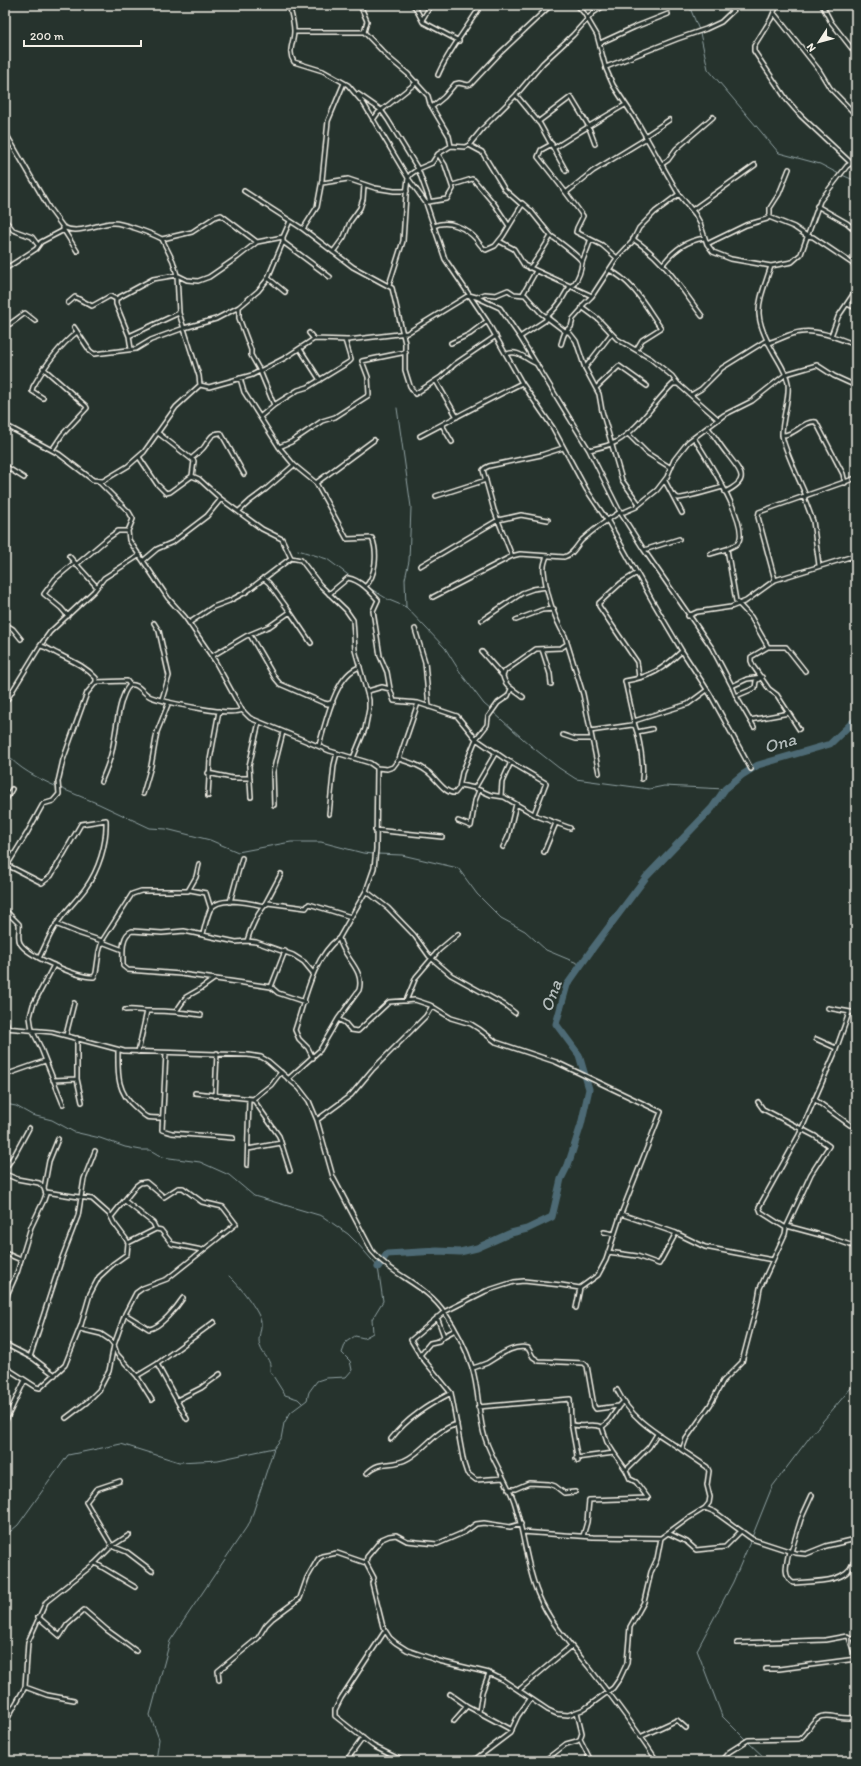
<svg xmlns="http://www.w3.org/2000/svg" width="861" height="1766" font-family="Itim,sans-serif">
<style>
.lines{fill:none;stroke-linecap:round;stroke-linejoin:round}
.stream{stroke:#90a1a2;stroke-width:1}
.river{stroke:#4e6b74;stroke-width:7}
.street-casing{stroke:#f4f1e8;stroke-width:6}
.street{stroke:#26332d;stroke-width:3}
.labels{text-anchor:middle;stroke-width:3;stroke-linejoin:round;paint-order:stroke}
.water-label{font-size:18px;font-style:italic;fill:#b2bbba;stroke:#26332d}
</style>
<rect width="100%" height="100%" fill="#26332d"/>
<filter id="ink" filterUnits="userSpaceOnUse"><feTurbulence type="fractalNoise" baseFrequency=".025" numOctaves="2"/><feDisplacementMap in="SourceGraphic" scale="8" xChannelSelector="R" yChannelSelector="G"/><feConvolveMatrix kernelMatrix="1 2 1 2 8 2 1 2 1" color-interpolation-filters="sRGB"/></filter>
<g filter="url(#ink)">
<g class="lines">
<path class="stream" d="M685,5L690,8L699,30
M700,33L708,69L779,153L820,164L839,174
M842,175L856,181
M397,408L411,507L409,561L405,579L406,607
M298,550L327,559L351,577
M363,584L389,600L406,607L445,648L462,675L484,704L491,710
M493,712L531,746L559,768L576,779L649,789L664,786L725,789
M5,752C18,769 38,778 57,787
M60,788L99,804L150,828L166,829L210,840L238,852L291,842H321L363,853L374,854
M377,854L402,855L458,868L477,894L501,918L525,931L546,950L582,965
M5,1104L16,1106L32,1115L52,1120L74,1132L100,1138L125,1147L141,1150H150L162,1157L200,1162L229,1175L254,1196L322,1216L348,1234L358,1244L378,1267L383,1301L372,1319L373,1333L364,1338L355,1336L346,1342L342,1353L350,1361L352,1370L346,1377L326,1378L317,1381L309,1392L307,1400L291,1412L284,1423L281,1439L274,1448L250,1522L170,1641L150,1715L159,1739L156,1761
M229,1276C238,1284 259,1310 261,1322C262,1330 257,1337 260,1346C263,1356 272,1359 270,1371L285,1395L298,1399L302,1403
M5,1536L18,1525L68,1455L121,1444L179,1462L218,1460L274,1448
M752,1537L772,1487L812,1434L856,1382
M746,1740L722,1716L697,1650L733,1582L751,1540
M748,1742L768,1761"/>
<path class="river" d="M378,1267L387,1254L437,1251L460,1252L477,1248L511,1233L527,1229L552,1217L561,1179L568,1165L581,1125L589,1089L579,1055L556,1024L567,985L593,948L647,876L712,808L725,789L742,775L758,765L830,744L856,719"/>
<g class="street-casing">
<path id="street" d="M289,5C291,13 294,22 294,31C294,43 287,51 294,62L323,71L348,85L364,104L408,178L426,203L445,259L487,321L522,383L553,428L586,489L609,523L653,602L682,651L710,694L751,769
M360,5L367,21L364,32
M412,5L415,7L423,22L459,41
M577,5L584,13L597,35L606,69L613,85L638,123L678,193L695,214L700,223L707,244L713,252L731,259L771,266L792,262L801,254L820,201L847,166L856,160
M777,5L771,19L754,46V51L787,100L801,116L851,163
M822,5L831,22L856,54
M774,13L819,70L830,88L856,115
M422,20L431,5
M294,32H364L389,58L408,74L428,96L430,104L449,136L451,146
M600,43L635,27L668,14
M606,67L677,39L706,29L721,22L739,5
M438,75C447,53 465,31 478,10L479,5
M358,94L381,110L388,120L418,169L430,202
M516,95L540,124L566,171
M432,107L444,97L455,84L459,83L468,85L471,84L500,53L551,5
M373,120L378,113L417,82
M538,122L571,97L588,125L595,144
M5,132L49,208L63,227C78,235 96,224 112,223C121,222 153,234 162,239L173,261L177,275L179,313L199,376L200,385L176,407L144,452L128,466L103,481L93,480L59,454L5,425
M645,136L669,120
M552,144L541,150L538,157C554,177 569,196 583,216L577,228L576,232L592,240
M554,148C578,133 600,119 625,105
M662,164L668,160L676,149L713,117
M322,183L348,179L375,188L394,191H407
M453,185L472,179L474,180L495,205L509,226
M244,191L303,229L353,267L392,288L405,343V370L410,386L415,394L441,377L455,364L496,336
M567,192L593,171L647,138
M428,202L447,199L453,189L445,165L438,154
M522,203L530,210L551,236C548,241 533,266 529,268
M817,206L847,223L856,231
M692,210L755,165
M769,217L794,227L807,236L813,237L856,266
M5,220L13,230L32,237L38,245
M434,226C448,219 466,228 476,239C479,243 481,247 486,250L495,246L503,236L522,205L505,190L482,152L469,145
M63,229L77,251
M303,229L317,207L322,180L328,121L344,83
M551,236C557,240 580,257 582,262
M162,239L192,232L215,217L221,215L257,242L283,237
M633,239C665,260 679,286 702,316
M499,241L514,249L524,265L592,296
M283,242L330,277
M707,244L746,225L767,219L770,214V208L779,194L789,169
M333,252L344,237L350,222L360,208L363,199L364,185
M663,264C675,249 686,241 704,238
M771,266C758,306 751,314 774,353C779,362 786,371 788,383C790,398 782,418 782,434C782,445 801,483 806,496
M5,269L36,249L41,242L64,230
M609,270C633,281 646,307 661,328L642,340L636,350
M268,278L285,292
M389,285L403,241L406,195L408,178L411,174L418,169L432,163L438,154L451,146L465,147L469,145L483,128L516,95L543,63L573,35L593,13L605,5
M523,294L536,271
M477,297L485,294L496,295L508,290L514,294L525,295L541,313L566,332H569L576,341L585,368L599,394L602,411L622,480L639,504
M116,299L153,279L177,275L187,280L198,281L209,277L238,257L257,242
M116,299V304L129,336L131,349
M68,303L75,297L92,306L110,296L116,299
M847,304L856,308
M239,307V318L251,350V355L260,371L274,405
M582,307L598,319L617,339L651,359L672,376L678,384
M5,324H10L25,313L35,321
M74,327L90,351L94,354L136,349L151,340L184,328L216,319L239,307L258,291L267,280L283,242V237L290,221
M309,333L314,339
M129,336L179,313
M831,336L838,317L856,290
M520,337L546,320V317C551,313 556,308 560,302C565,296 566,288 574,284C579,277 581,271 582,263C584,256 588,249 590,241L592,240L602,245L617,258
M451,343L470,334L487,321
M768,343C779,340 790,333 801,332C818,329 840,339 856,345
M561,344C563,338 564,330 571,327L573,319L581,310L583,305L592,296L617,258L632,242L639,228L655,212L679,194
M300,349L320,380
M507,354C518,349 526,360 537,364
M43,368L86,406L87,408L62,435L52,450
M585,368L611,334
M240,378L244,392L279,447L294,465L316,483L347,539L372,538C378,552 376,576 365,587
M436,381L457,417
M200,385L209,387L252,375L285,358L314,339L348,340L407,333L469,295L476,297L500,308L520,337L589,450L620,512L644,550L712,648L732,686L736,696L754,727
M596,388L619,366L647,386
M691,395L701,389L722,368L767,340
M43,398L32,391L33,387C44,367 58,347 77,332
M261,416L274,405L298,390L308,387L349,362L351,360L345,340
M442,425L452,442
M708,428C715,436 721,447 728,455C742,473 750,480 725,492
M158,433L194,461L192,476
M628,434L647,453L671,468
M782,435C794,436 804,420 816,422L843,474L845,483
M420,436C454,418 488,400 522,383
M694,438C704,454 753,528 737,544L727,549L710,554
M279,447L291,442L322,421L335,417L369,395L368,377L362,361L406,352
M589,450C597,448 608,446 616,442C640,428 653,403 673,384H678L718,419
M139,457L157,484L166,493L170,492L192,476L199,479L221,499L262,529L282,539L291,558
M192,458C196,454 201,451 204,447C209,440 212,432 221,433L244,474
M5,466L24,478
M665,481L682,513
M99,482L129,512L133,519L128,531L129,540L168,598L185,617L215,661L242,710L250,718L330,751L370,763L377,768L387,769L393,767L399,759L418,703
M316,483L374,440
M673,495C675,495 676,497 678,498C682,499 716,489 723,487
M436,496L486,480
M804,497L813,521L819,565
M239,511L250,501L266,489L294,465
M727,549L736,601L751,617L768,647
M644,550L679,539
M69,556L97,587
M512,556L494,510L483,470L485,468L489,466L541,455L563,448
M547,556C545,561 543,566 544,571C546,592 554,618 565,636L583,694L599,773
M144,560L157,549L173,542L207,516L221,499
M76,565L108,538L118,531H128
M420,566L498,520L521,515L548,520
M637,573L621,583L599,603V606L637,662L639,677
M263,578L269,583L290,612
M775,580L758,517L759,512L856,478
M329,594L348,578C360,580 370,591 378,600L373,611L380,656L387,672L390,689
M433,597L512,556L520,554L564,557C574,554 576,546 582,540C594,529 607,520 620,512H624L636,507L657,490L667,477L674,460L688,442L724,415L752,401L786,374L817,365L834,376L856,386
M68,616L61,608L44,594L55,579L74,563
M688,616L697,612L731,607L746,601L775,580L850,557L856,559
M482,620L522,593L533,589L547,587
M516,620L542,610L554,609
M154,623L159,631L169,676L162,699
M189,623L213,607L229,601L246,592L291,558L301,560L320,585L346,610L353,620L355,650L369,700V709L365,729L353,758
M5,624L13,629L21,639
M415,629L425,662L429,707
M250,635L275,678L280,684L324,703L328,704L333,702
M40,646C48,647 51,651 58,654C72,661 85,666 96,678V682
M542,649L550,674L551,684
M482,652L503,676
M212,656L246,636L270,626L290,612L311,643
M732,686L747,679L762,677L756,681L755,688L736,696
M368,691L382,687L390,689L394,701L418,703L457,716L476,739L505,759L546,783L534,814
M523,697C515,690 505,687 503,676L505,671L536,649L561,648L567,644
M5,703L40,646L50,632L94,591L104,578L140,555
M750,720L789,713
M634,721L688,704L707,690
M635,726L625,681C651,677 663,669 682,651
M799,729L777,695L769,689L753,666L751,661V657L768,647H786L805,671
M590,731L632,725L635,726L637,732L652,729
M637,732C641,748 644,763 642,779
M563,735L575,739H591
M319,745C326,723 335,674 360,667
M399,759C409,762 420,765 428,772C436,778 445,794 455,793L459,788L462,773L476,739L487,725L488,717L498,703L508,696L511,689
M208,773L232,778H250
M101,782C106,770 111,759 113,746C116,732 119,694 130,685C139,683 143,694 151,697C165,702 230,717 242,710
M460,785L475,788L491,795L504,797L537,816L570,828
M475,788L496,752
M143,794L151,766L157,732L169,702
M208,796L210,760L219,711
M501,796L502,782L511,762
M251,797L249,766L259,722
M5,801L12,789
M274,805L273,772L283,732
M329,814L334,765L337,753
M458,821L471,826L475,801L479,790
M375,830L442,837
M503,847L508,837L516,804
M544,852L556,823
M7,865L42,883L51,876L81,824L106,820C107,844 99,870 85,889C76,901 64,912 56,925C49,935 45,947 39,958
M5,869L27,833L43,804L53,801L59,794L58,782L63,760L87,693L96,682L127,681L130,685
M190,890L206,893L211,909
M366,891L388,908L414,935L429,956L451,975L505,1005L515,1013
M230,902L242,858
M5,910L19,924C20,930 17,937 20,943C27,956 79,978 94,977L96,973L99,952L102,941L132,894L141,891H188L196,877L199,864
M56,924L78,933L102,941
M203,934C205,926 207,917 210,910C218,895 251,903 264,906L281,874
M247,941C250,930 259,909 268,903L306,908L309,904L351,917
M102,942L123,950
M54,965L33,1005L30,1017L32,1030L40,1046L63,1104
M271,987L285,951
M406,1001L416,977L439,950L458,934
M305,1002L278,993L271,987L181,974L128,970L123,966V962C123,953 121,935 132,931L162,933L184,931L236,942L247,941L256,942L293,955L304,962L313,973
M828,1008L856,1013
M125,1010C134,1009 142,1011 150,1011C169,1011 183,1012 201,1015
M177,1010L186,997L200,989L214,979
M5,1018L8,1028
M338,1019L345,1023L351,1030L358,1031L389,1002L415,1000L430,1005L451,1018L471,1024L479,1029L496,1042L556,1062L661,1112L621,1214L606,1260L598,1275L580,1288L576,1308
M5,1028L52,1032L124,1051L248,1055L261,1057L268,1061L299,1088L309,1101L317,1120L333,1177L372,1251C392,1276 426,1284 445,1313C456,1329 466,1349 472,1367C479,1390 478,1415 485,1438C492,1460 506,1479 514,1501C524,1531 526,1565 538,1594C550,1623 569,1643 588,1666C612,1697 636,1728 657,1761
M66,1035L74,1003
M77,1038V1079L82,1102
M816,1039L836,1048
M118,1050C118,1072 116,1091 135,1107C138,1110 143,1115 147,1117C151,1118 158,1118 163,1118
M138,1052L147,1011
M166,1053L162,1130L172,1133L233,1138
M313,1058L308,1048L299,1039L295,1030C305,1000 313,957 339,938
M5,1075L45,1061
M288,1079L320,1050L338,1019L359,990C365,969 343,958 339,938L366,891L374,868L376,849L377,768
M53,1080L77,1079
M195,1093L253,1099L271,1085L281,1072
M215,1096L217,1053
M253,1099L279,1136L290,1171
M814,1099L850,1125
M758,1102L763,1109L815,1136L829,1146L811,1174L786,1228
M317,1120L351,1095L372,1070L426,1016L432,1006
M248,1149L281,1143
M247,1165L249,1099
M5,1169L15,1154L29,1128
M5,1174L17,1179L39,1183L44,1188
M125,1201L153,1223L156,1229
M621,1214L676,1233L705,1247L773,1260
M787,1226L828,1237L856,1247
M604,1232L614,1234
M128,1243L156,1229L161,1230L172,1244L202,1250
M608,1252L637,1256L659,1264L676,1233
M5,1253L21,1260
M5,1304L8,1293L17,1273L31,1227L44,1200L46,1194L44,1188L49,1161L58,1139
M125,1314L149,1329C160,1328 177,1307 183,1298
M437,1317L444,1336
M80,1329L101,1334L110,1340L114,1345L117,1354L137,1376L152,1400
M5,1344L34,1359L55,1375
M420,1355L430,1343L439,1341L444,1336L455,1330
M30,1357L62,1258L78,1216L84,1179L95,1151
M157,1364L187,1419
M5,1367L36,1387L40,1388L65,1365L81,1325L90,1294L99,1277L113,1264L127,1254L128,1243L126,1239L114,1223L110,1215L92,1199L46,1192
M472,1368C477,1367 482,1365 487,1363C499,1356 513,1344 528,1348L533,1357L539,1361L584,1363L587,1366L594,1406L596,1409L619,1406L623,1402
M137,1376L157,1364L214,1322
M617,1390C632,1420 655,1432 682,1450
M177,1400L201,1388L220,1374
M478,1407L570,1399L571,1422L578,1461
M66,1418L87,1402L99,1390L109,1371L114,1345L125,1314L136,1293L143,1288L167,1279L236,1224L223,1207L202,1202L183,1188H178L164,1197L146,1182L140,1183L136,1186L111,1217
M5,1422L25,1380
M571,1424C581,1429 591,1422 602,1427L607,1442L614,1453
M602,1427L609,1421L619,1406
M391,1439C407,1418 428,1405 451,1393
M576,1458L614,1453L626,1470L630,1479L636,1482L648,1498L589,1500L587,1522L583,1536
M626,1470L649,1447L657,1434
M367,1473C382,1458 391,1469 409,1458C426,1448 436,1430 457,1424
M503,1478L476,1480L467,1473L464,1464L451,1393L420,1355L411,1340L444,1312L486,1291L514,1282L524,1281L561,1285L580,1288
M120,1481L96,1489L86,1502L112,1546L127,1552L152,1571
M508,1489H515L529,1483L549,1484L555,1486L564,1493L575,1492
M705,1508L715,1512L752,1539L795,1553L806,1554L826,1546L856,1539
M521,1524L510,1527L484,1523L476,1524L465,1532L437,1544L407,1541L396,1535L389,1536L382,1539L367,1557L366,1563L374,1578L372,1583L383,1627L390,1638L396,1643L407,1650L439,1661L489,1673L503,1680L548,1710L557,1714L568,1715L582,1710L590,1705L613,1688L620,1678L627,1663L630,1627L644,1602L651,1572L657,1559L661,1538L687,1519L705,1508L709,1503L710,1497L707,1485L709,1471L707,1467L682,1450L686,1439L710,1405L723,1381L742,1362L757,1305L760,1288L785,1234L786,1228L761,1212L759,1207L799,1135L834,1055L849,1013
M522,1532L593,1537L661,1538
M668,1533L687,1542L696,1550L725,1547L741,1531
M789,1551C787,1562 782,1576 793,1583C811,1581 846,1584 853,1563
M791,1552L801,1519L812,1495
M95,1563L135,1587
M38,1617L60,1636L67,1625L84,1610L107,1630L136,1651
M385,1631L341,1698L335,1710V1716L373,1746L403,1761
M850,1638H856
M737,1643L825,1640L847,1636L849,1637L856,1659
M766,1669H779L856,1659
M219,1680L218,1671L258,1638L266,1625L273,1618L300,1598L307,1578L318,1559L322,1556L337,1553L366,1563
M25,1687L47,1695L74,1700
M519,1690L571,1646
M450,1694L467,1706L454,1721
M467,1706L512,1730
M479,1712L482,1692L489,1673
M5,1723L25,1687L28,1642L46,1602L95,1563L112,1546L129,1535
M640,1737L677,1720L686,1728
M580,1739L591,1761
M346,1761L363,1738
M473,1761L510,1733L518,1716L530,1699
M544,1761L566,1744L577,1741L580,1739L582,1733L577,1712
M721,1761L729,1752L748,1740L799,1739C808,1734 809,1723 818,1718C827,1712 844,1721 856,1717"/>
</g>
<use href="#street" class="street"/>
</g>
</g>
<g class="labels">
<g class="water-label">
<text transform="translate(780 743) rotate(-16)" y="6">Ona</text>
<text transform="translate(551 996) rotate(-71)" y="6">Ona</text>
</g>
</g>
<rect width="861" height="1766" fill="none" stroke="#26332d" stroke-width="20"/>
<rect x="10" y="10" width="841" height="1746" fill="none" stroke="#f4f1e8" stroke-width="1.5" filter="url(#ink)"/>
<g transform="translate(819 42) rotate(234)" stroke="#26332d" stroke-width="3" paint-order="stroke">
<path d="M0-3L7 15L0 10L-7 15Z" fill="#f4f1e8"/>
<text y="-6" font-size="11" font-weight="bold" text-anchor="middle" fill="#f4f1e8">N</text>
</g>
<path d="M24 40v6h117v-6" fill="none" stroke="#f4f1e8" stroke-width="2"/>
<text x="30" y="40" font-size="12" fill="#f4f1e8" stroke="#26332d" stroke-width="3" paint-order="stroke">200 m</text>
</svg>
